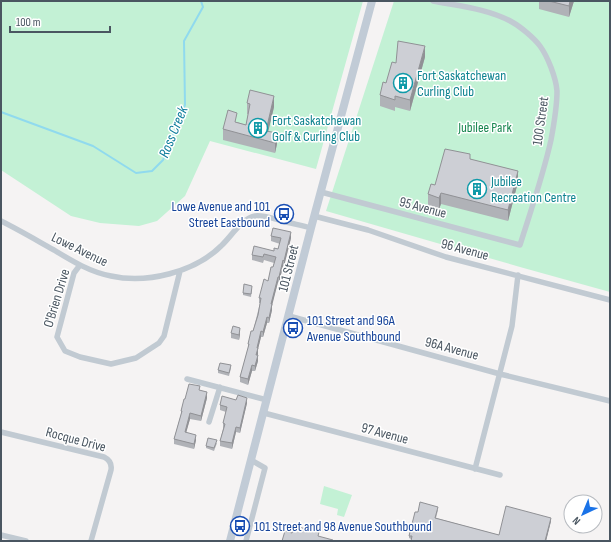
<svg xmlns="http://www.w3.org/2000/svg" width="611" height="542" font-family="'Sofia Sans Condensed',sans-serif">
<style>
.green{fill:#c3f1d5}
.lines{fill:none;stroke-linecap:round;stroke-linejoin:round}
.stream{stroke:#90daee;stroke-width:2}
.street{stroke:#c1cad2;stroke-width:5.5}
.secondary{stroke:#c1cbd6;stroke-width:8}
.wall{fill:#b0b2b7}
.shaded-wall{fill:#909195}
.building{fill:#cdcfd5;stroke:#909195}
.labels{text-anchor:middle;stroke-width:3;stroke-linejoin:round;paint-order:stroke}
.culture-label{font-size:14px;fill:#0d838f;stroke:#fff;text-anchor:start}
.street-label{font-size:14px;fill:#4a5661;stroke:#fff}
.park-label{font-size:14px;fill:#17864f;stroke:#fff}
.transit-label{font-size:14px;fill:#164399;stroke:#fff;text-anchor:start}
.water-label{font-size:15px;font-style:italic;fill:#0c7c9b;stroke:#fff}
</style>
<rect width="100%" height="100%" fill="#f5f3f3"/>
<path class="green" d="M1,1H363L316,169L210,141L185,196L157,221L139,226L100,223L71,216L1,170Z
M394,1H610V292L520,267L326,211Z
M324,486L352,495L344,517L337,515L338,509L320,504Z"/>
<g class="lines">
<path class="stream" d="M1,112L93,146L136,173L152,171L163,160L185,105L184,41L203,7L201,1"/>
<path class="street" d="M321,192L520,245C531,210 543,176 551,140C554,124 557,108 557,91C556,78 548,57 540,46C534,38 521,27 512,22C489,9 459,6 433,1
M314,216L368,230L446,257L610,300
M1,221C19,230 36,240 54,250C72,261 90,272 111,276C147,284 195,272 221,246C231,237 241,219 255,216C263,215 271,218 279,220C289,223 300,225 311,228
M80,265L74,273L57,337L65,351L80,357L111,364L136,358L159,343L164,336L180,271
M289,316L500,374L610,401
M187,379L267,400
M264,413L500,475
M209,422L220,387
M1,432L104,457C110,460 112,464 111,470L91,541
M475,469L512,326L518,275
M1,535L26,541
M246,541L265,468L251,460"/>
<path class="secondary" d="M230,541L311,228L372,1"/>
</g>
<path class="wall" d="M536,1H574L569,17L539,9V2Z
M425,57L410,111L395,107V111L380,106V95L396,63Z
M247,103L274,107L268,131L277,144L275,153L223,140V129L237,122L246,125L248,114H247Z
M470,159L518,182L508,221L441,204L439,209L428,205V194L435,185Z
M271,236L291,238L284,266H283L279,283L278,282L272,304V310L269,323H267L263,337H261L258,349V361L255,371H252L248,385L240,382V377L248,349V344L253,331L260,303H259V298L268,281L274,263L264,260L263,263L252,260V255L274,251L278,249L280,244L271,241Z
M252,289L251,297L243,295V293Z
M231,333L240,334L239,340L231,338Z
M231,368L229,376L218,373V370Z
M200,391L207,398L201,421L190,419L186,432L196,440L194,449L174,444V439L181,414V411L185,399Z
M247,403L240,433L236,432L232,449L220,446V441L223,429V423L226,412L220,410V405Z
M217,443L214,451L206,448V446Z
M438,510L436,518L499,535L551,521L546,541L411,539L409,538V536L418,512Z"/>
<path class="shaded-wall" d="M570,1H574L569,17V6Z
M425,46V57L410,111V100Z
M274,96V107L266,141V131Z
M277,133V144L275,153V143Z
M518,171V182L508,221V210Z
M441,193V204L439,209V198Z
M291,232V238L284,266V261Z
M283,260V266L279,283V277Z
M278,277V282L271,310V304Z
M272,304V310L269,323V318Z
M267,317V323L263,337V332Z
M240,328V334L239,340V335Z
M261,331V337L258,349V354L256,360L257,348Z
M258,355V361L255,371V366Z
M252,365V371L248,385V379Z
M207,392V398L201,421V416Z
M247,398V403L240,433V428Z
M190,413V419L185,437V432Z
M236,427V432L232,449V443Z
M196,435V440L194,449V444Z
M551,518V521L546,541H545Z"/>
<path class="building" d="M549,1H570L569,6Z
M398,41L425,46L410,100L395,96V100L380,95L383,82L386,83L392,62L396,63Z
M250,90L274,96L266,131L277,133L275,143L223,129L228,110L237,113L235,122L246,125L250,104L247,103Z
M445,149L470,154V159L518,171L508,210L441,193L439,198L428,194L431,184L435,185Z
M273,228L291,232L284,261L283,260L279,277H278L271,304H272L269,318L267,317L263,332L261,331L257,348H258L256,355H258L255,366L252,365L248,379L240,377L249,344H248L251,331H253L258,315L261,298H259L264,279L268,281L271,267H273L276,257L264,254L263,257L252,255L254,246L274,251V248L278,249L281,238L271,236Z
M244,284L252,286L251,294L243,293Z
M233,326L240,328L239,335L231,333Z
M220,363L231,365L229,373L218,370Z
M189,384L200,386L199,390L207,392L201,416L190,413L185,432L196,435L194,444L174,439L182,411H181L184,399H185Z
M238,395L247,398L240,428L236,427L232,443L220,441L225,424L223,423L227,407L220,405L222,396L236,400Z
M208,438L217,440L214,448L206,446Z
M420,502L438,507L435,518L499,535L506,506L551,518L545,541H411L412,536H409L415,512H418Z
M294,526L319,532L318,536L333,540V541H282L285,531L292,533Z"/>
<defs>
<g id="building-ring" transform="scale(1)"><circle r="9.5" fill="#fff" stroke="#0f9aa8" stroke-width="1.5"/><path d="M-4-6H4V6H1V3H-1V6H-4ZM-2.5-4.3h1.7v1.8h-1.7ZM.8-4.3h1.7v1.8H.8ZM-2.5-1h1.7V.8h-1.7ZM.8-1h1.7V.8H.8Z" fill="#0f9aa8"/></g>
<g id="bus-ring" transform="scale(1)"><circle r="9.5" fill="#fff" stroke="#1a4fb4" stroke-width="1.5"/><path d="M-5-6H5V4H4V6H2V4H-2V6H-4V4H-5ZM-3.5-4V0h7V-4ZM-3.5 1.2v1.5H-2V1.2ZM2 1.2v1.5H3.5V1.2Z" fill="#1a4fb4"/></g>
</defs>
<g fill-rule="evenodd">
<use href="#building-ring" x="403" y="83"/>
<use href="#building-ring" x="258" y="128"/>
<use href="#building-ring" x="477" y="189"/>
<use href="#bus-ring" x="284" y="214"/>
<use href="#bus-ring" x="293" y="328"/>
<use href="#bus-ring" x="240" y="526"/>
</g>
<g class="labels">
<g class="culture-label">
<text x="417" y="80">Fort Saskatchewan<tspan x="417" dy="16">Curling Club</tspan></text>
<text x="272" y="125">Fort Saskatchewan<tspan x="272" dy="16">Golf &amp; Curling Club</tspan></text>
<text x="491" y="186">Jubilee<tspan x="491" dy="16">Recreation Centre</tspan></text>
</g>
<g class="street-label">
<text transform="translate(540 121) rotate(-82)" y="5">100 Street</text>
<text transform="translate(423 207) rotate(15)" y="5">95 Avenue</text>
<text transform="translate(80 249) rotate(26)" y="5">Lowe Avenue</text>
<text transform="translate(465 249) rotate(15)" y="5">96 Avenue</text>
<text transform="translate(288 268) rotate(-76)" y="5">101 Street</text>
<text transform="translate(56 298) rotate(-73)" y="5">O'Brien Drive</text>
<text transform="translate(452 348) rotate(15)" y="5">96A Avenue</text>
<text transform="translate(385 433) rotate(15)" y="5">97 Avenue</text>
<text transform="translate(76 439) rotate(15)" y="5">Rocque Drive</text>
</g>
<g class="park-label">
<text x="485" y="132">Jubilee Park</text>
</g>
<g class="transit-label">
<text x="270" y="211" text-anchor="end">Lowe Avenue and 101<tspan x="270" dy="16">Street Eastbound</tspan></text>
<text x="307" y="325">101 Street and 96A<tspan x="307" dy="16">Avenue Southbound</tspan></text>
<text x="254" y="531">101 Street and 98 Avenue Southbound</text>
</g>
<g class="water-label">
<text transform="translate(173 132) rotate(-68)" y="5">Ross Creek</text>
</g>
</g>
<rect width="611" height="542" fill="none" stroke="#4a5661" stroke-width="4"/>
<g transform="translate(583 514) rotate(224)"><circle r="19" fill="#ffffff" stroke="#b7bbc0"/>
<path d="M0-3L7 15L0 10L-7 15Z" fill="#1a73e8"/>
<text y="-6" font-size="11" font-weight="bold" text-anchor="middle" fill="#4a5661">N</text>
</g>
<path d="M10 26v6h100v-6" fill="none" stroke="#4a5661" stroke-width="2"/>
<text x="16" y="26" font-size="12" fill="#4a5661" stroke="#ffffff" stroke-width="3" paint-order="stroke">100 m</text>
</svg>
